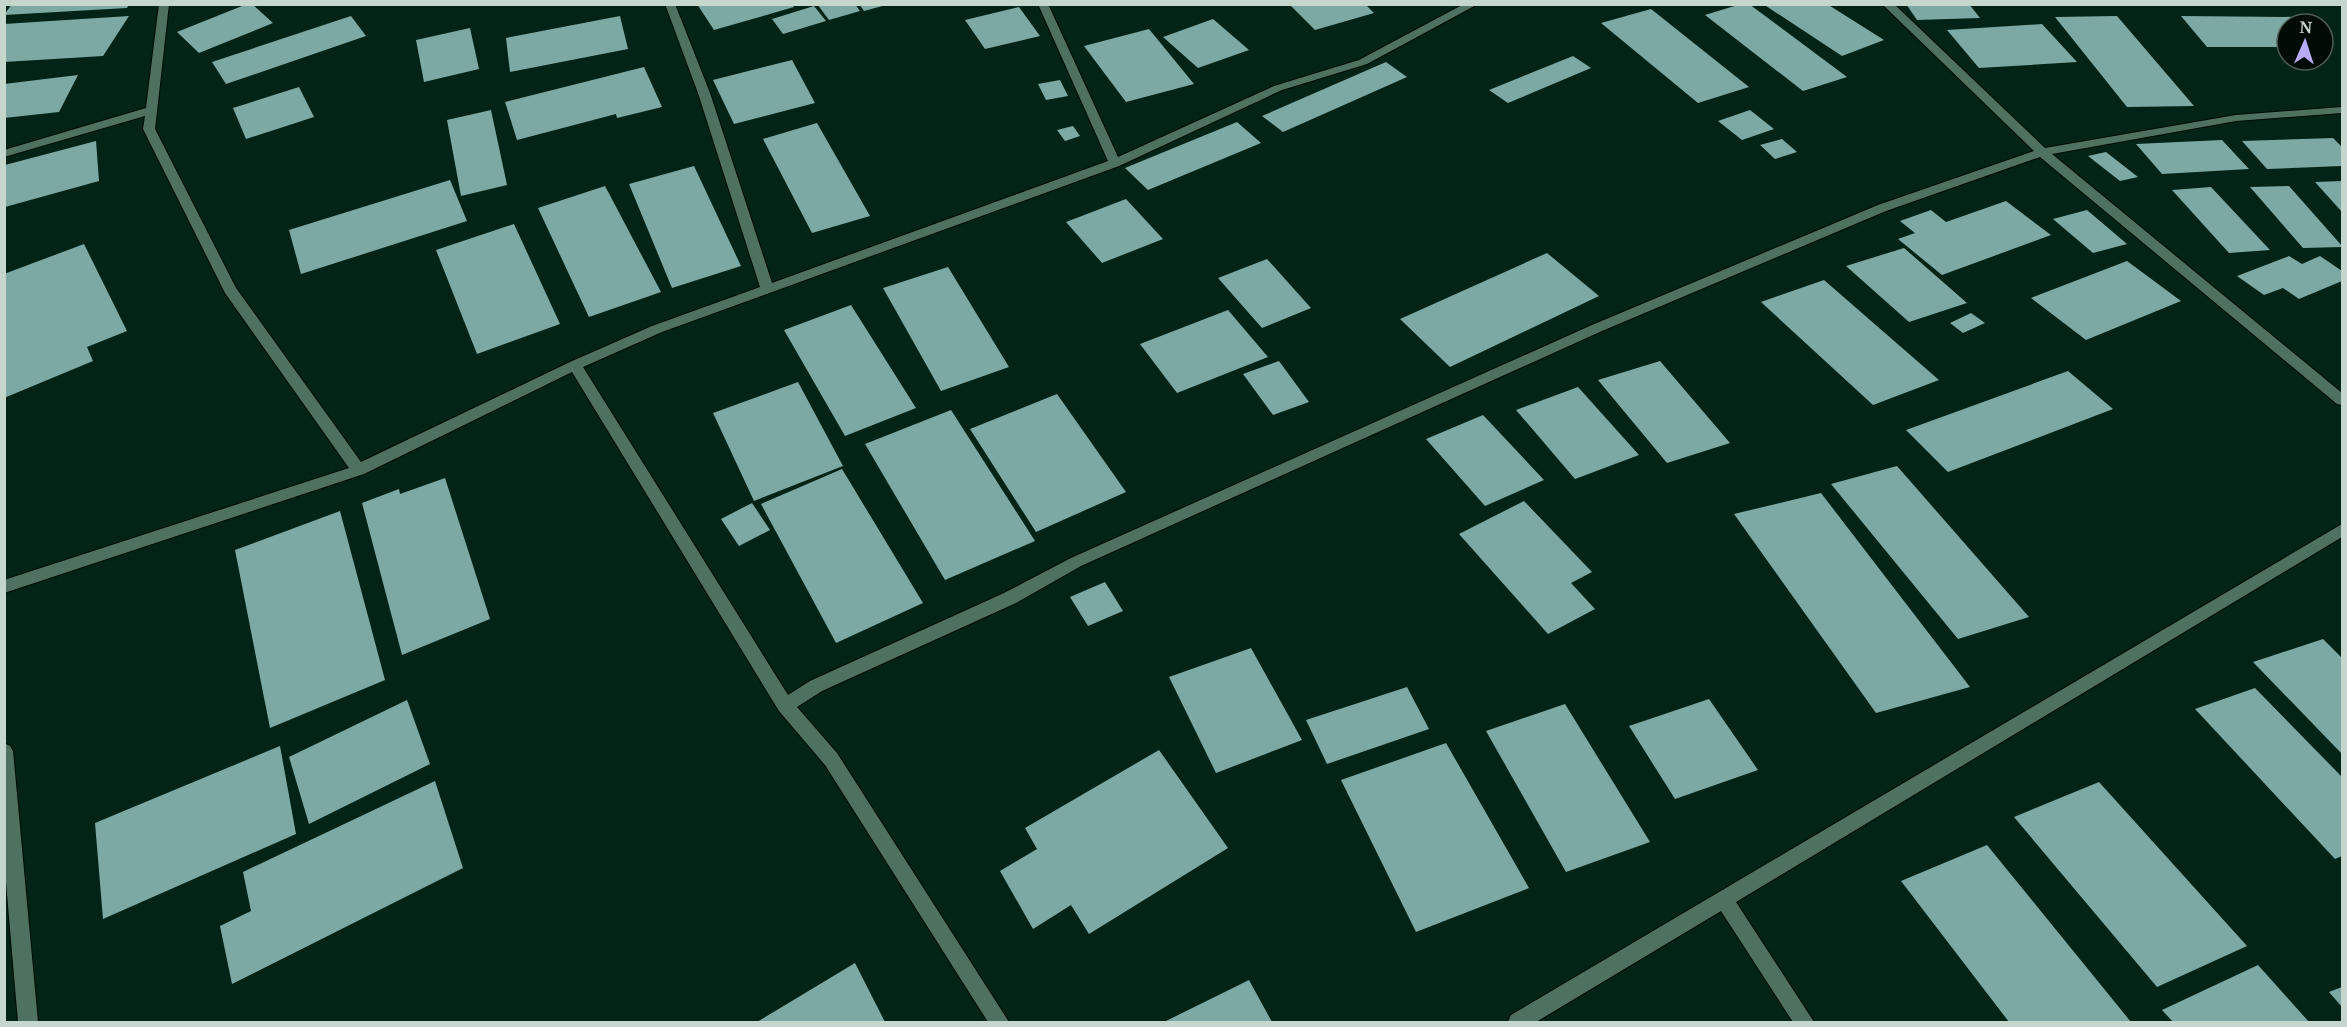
<svg xmlns="http://www.w3.org/2000/svg" width="2347" height="1027" font-family="'Noto Serif',serif">
<style>
.building{fill:#7ca9a4}
.lines{fill:none;stroke-linecap:round;stroke-linejoin:round}
.minor-casing{stroke:#000c04;stroke-width:2}
.minor{fill:#4f7260;fill-rule:evenodd}
</style>
<rect width="100%" height="100%" fill="#022416"/>
<path class="building" d="M12,4H129L127,8L4,15Z
M247,4H252L273,23L199,53L177,32Z
M697,4H792L794,7L714,30Z
M817,4H855L860,11L829,20Z
M859,4H886V5L864,11Z
M1289,4H1365L1374,13L1315,30Z
M1741,4H1749L1847,77L1803,91L1705,15Z
M1763,4H1827L1884,40L1842,56Z
M1906,4H1969L1980,18L1917,20Z
M814,6L826,21L783,34L772,19Z
M1019,7L1040,36L985,49L965,20Z
M1651,9L1749,87L1698,103L1601,23Z
M129,16L103,56L4,62V24Z
M351,16L366,36L226,84L212,62Z
M620,16L628,49L510,72L506,38Z
M2117,16L2194,106L2127,107L2055,17Z
M2181,16L2303,17L2310,24H2287V47H2207Z
M1213,19L1249,50L1198,68L1163,37Z
M2042,24L2077,62L1979,68L1947,30Z
M470,28L479,69L424,82L416,40Z
M1149,29L1194,84L1126,102L1084,46Z
M1573,56L1591,68L1508,103L1489,90Z
M792,60L815,103L734,124L713,80Z
M1386,62L1407,77L1283,132L1262,116Z
M644,67L662,107L617,118L616,114L517,140L505,102Z
M78,75L59,112L4,118V84Z
M1060,80L1068,96L1046,100L1038,84Z
M299,87L314,117L246,139L233,108Z
M491,110L507,185L461,196L447,120Z
M1750,110L1774,129L1742,140L1718,121Z
M1237,122L1261,143L1148,190L1125,168Z
M817,123L870,216L812,233L763,139Z
M1073,126L1080,136L1065,141L1057,130Z
M2333,138L2342,147V166L2267,169L2242,141Z
M1782,139L1797,152L1775,159L1760,145Z
M2222,140L2249,169L2162,174L2136,144Z
M96,141L99,181L5,207V165Z
M2106,152L2138,177L2120,181L2088,156Z
M694,166L741,266L672,288L629,184Z
M450,180L467,221L301,274L289,230Z
M2342,181V212L2315,182Z
M605,186L661,292L589,317L538,208Z
M2289,186L2342,246V247L2303,248L2250,187Z
M2211,187L2270,250L2229,253L2172,190Z
M1126,199L1163,239L1102,263L1066,222Z
M2006,201L2051,235L1942,275L1898,239L1915,233L1900,221L1931,210L1946,222Z
M2087,210L2127,244L2093,253L2053,219Z
M514,224L560,324L477,354L436,250Z
M84,244L127,331L87,347L93,361L4,398V274Z
M1904,248L1967,303L1909,322L1846,266Z
M1547,253L1599,296L1450,367L1400,319Z
M2289,256L2302,264L2320,256L2342,271V281L2299,299L2283,288L2264,295L2237,276Z
M1267,259L1311,308L1262,328L1218,278Z
M2127,261L2181,301L2086,340L2031,298Z
M948,267L1009,367L941,391L883,288Z
M1824,280L1939,380L1873,405L1761,302Z
M851,305L916,408L845,436L784,330Z
M1228,310L1268,357L1177,393L1140,344Z
M1971,313L1985,323L1963,333L1950,323Z
M1279,361L1309,402L1273,415L1243,374Z
M1660,361L1730,443L1667,463L1598,380Z
M2068,371L2113,409L1948,472L1906,430Z
M798,382L843,466L754,501L713,413Z
M1578,387L1639,455L1575,479L1516,410Z
M1057,394L1126,492L1036,532L970,429Z
M951,410L1035,541L945,580L865,444Z
M1483,415L1544,480L1485,506L1426,439Z
M1897,466L2029,617L1958,639L1831,484Z
M842,469L923,603L836,643L761,504Z
M445,478L490,619L402,655L362,503L399,489L400,494Z
M1821,493L1970,687L1876,713L1734,514Z
M1524,501L1592,572L1571,583L1595,609L1548,634L1459,534Z
M752,503L770,530L739,546L721,519Z
M340,511L385,680L270,728L235,550Z
M1105,582L1123,611L1088,626L1070,597Z
M2323,639L2342,658V754L2253,662Z
M1251,648L1302,740L1216,773L1169,677Z
M1407,687L1429,729L1327,764L1306,720Z
M2255,688L2342,777V856L2335,859L2195,709Z
M1709,699L1758,770L1675,799L1629,726Z
M407,700L430,764L309,824L289,757Z
M1565,704L1650,842L1566,872L1486,731Z
M1446,743L1529,888L1416,932L1341,780Z
M280,746L296,834L103,919L95,823Z
M1159,750L1228,848L1089,934L1071,905L1033,929L1000,871L1037,849L1025,828Z
M435,781L463,868L232,984L220,926L251,911L243,872Z
M2099,782L2247,946L2157,987L2014,817Z
M1987,845L2131,1022H2009L1901,881Z
M855,963L885,1022H757Z
M2258,965L2309,1022H2173L2162,1010Z
M1249,980L1272,1022H1164Z
M2342,987V1007L2329,992Z"/>
<g class="lines">
<g class="minor-casing">
<path id="minor" d="M159,4H169L155,129L236,288L361,462L570,362L652,326L760,287L698,93L665,4H675L710,93L772,283L1108,161L1038,4H1048L1118,157L1274,86L1359,60L1464,4H1478L1367,64L1282,90L1119,166L662,332L583,367L788,695L810,681L1004,593L1071,558L1592,325L1878,205L2034,151L1882,4H1894L2045,148L2236,115L2342,107V113L2236,121L2052,154L2342,393V405L2337,404L2040,157L1886,211L1602,331L1081,566L1016,603L822,691L797,707L837,753L1009,1022H988L825,765L779,711L572,372L364,474L4,593V580L349,468L225,293L143,129L145,116L4,157V150L146,108Z
M2342,524V537L1736,902L1814,1022H1793L1721,911L1536,1022H1508L1511,1015Z
M4,743L10,746L13,751L38,1022H18L4,859Z"/>
</g>
<use href="#minor" class="minor"/>
</g>
<rect width="2347" height="1027" fill="none" stroke="#c5d7cd" stroke-width="12"/>
<g transform="translate(2305 42) rotate(3)"><circle r="28" fill="#010b05" stroke="#4f5d55" stroke-width="1.5"/>
<path d="M0-4.5L10 22L0 15L-10 22Z" fill="#b8abf7"/>
<text y="-9" font-size="16" font-weight="bold" text-anchor="middle" fill="#c5d7cd">N</text>
</g>
</svg>
